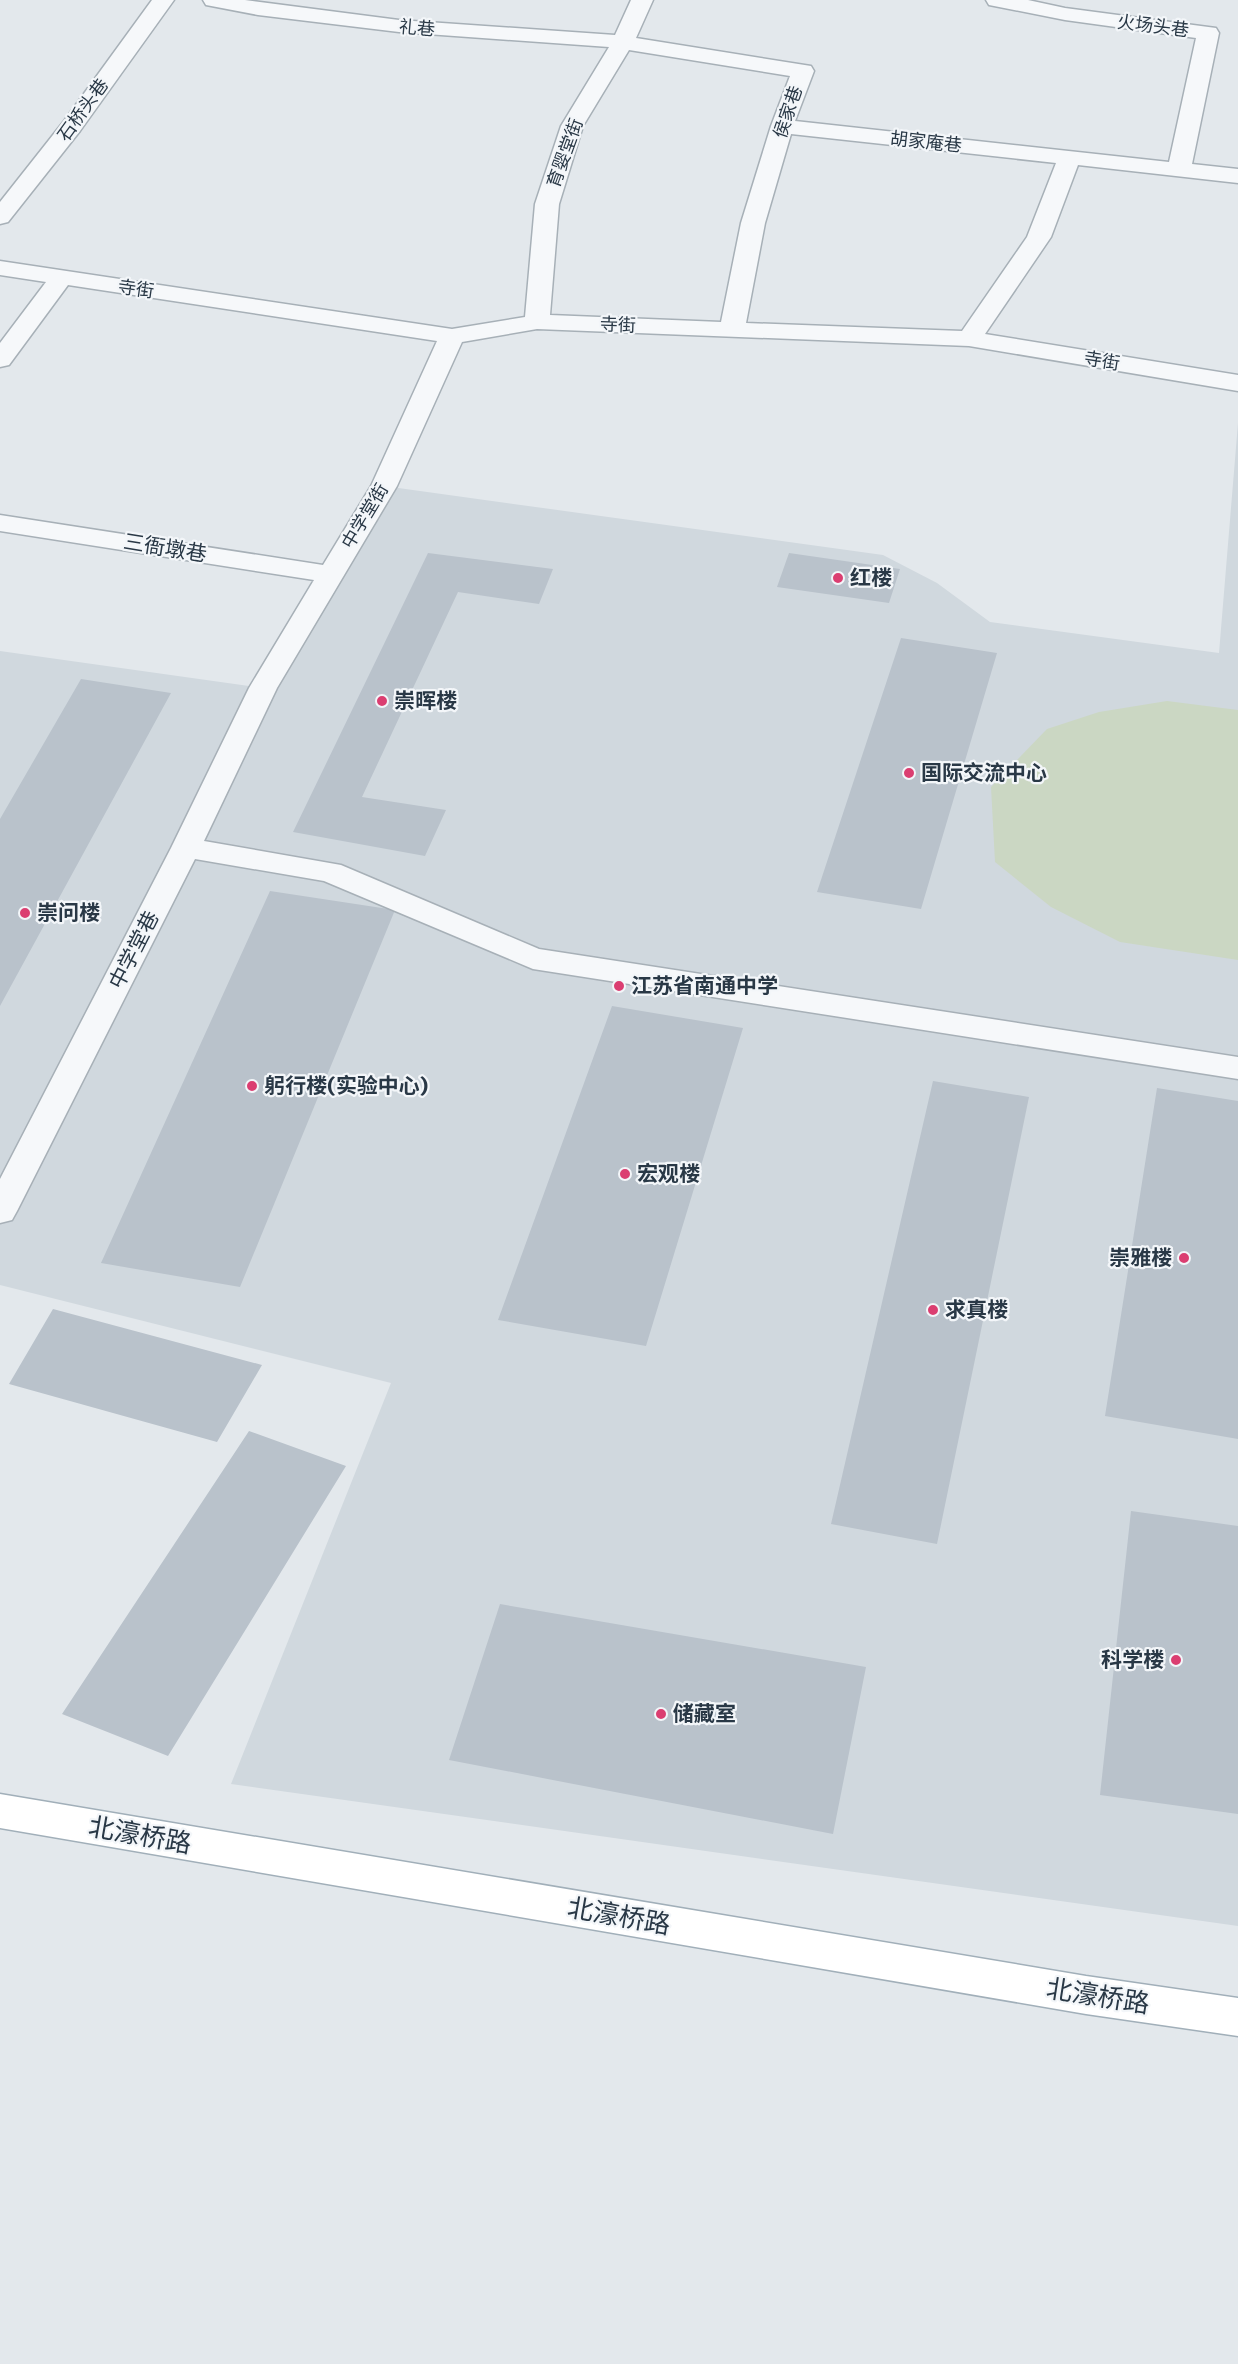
<svg xmlns="http://www.w3.org/2000/svg" width="1238" height="2364" font-family="Commissioner,'Noto Sans SC',sans-serif">
<style>
.built{fill:#d0d8de}
.green{fill:#cbd7c3}
.building{fill:#b9c2cb}
.lines{fill:none;stroke-linecap:round;stroke-linejoin:round}
.minor-casing{stroke:#a7b0b7;stroke-width:3}
.major-casing{stroke:#a1afb9;stroke-width:3}
.minor{fill:#f6f8fa;fill-rule:evenodd}
.major{fill:#fff;fill-rule:evenodd}
.poi-dot{fill:#db3e71;stroke:#f3f6f9;stroke-width:2}
.labels{text-anchor:middle;stroke-width:4.5;stroke-linejoin:round;paint-order:stroke}
.far-street-label{font-size:18px;fill:#293846;stroke:#f3f6f9}
.street-label{font-size:21px;fill:#293846;stroke:#f3f6f9}
.poi-label{font-size:21px;font-weight:bold;fill:#293846;stroke:#f3f6f9;text-anchor:start}
.near-street-label{font-size:26px;fill:#293846;stroke:#f3f6f9}
</style>
<rect width="100%" height="100%" fill="#e3e8ec"/>
<path class="built" d="M1238,423V1926L231,1784L391,1383L0,1285V651L263,688L384,486L883,555L937,583L990,622L1219,653Z"/>
<path class="green" d="M1167,701L1238,710V960L1120,942L1051,907L995,862L991,787L1047,729L1099,712Z"/>
<path class="building" d="M428,553L553,569L539,604L458,592L362,797L446,810L425,856L293,832Z
M789,553L900,569L889,603L777,587Z
M901,638L997,653L921,909L817,892Z
M81,679L171,693L0,1006V819Z
M270,891L395,910L240,1287L101,1263Z
M612,1006L743,1028L646,1346L498,1320Z
M933,1081L1029,1097L937,1544L831,1524Z
M1157,1088L1238,1101V1439L1105,1416Z
M53,1309L262,1365L217,1442L9,1384Z
M249,1431L346,1466L168,1756L62,1714Z
M1131,1511L1238,1526V1814L1100,1795Z
M500,1604L866,1667L833,1834L449,1760Z"/>
<g class="lines">
<g class="minor-casing">
<path id="minor" d="M152,0H174L80,131L8,222L0,224V202L64,121Z
M203,0H245L399,20L615,35L631,0H653L636,38L811,66L814,71L795,121L1169,162L1196,38L1065,20L989,5L986,0H1028L1065,8L1216,28L1219,33L1192,164L1238,169V183L1078,165L1051,237L985,334L1238,375V391L969,346L537,329L462,342L397,486L277,688L204,841L341,865L539,949L1238,1057V1079L533,969L324,881L195,859L17,1211L12,1220L0,1223V1179L171,848L249,688L314,580L0,531V515L323,565L371,486L437,341L68,285L9,365L0,367V343L46,282L0,275V261L452,329L525,317L535,204L561,126L609,47L399,32L258,15L206,5ZM629,50L790,76L771,126L741,223L721,322L550,315L559,204L583,126ZM791,134L1056,163L1027,237L962,331L746,323L765,223Z"/>
</g>
<g class="major-casing">
<path id="major" d="M0,1794L1086,1976L1238,1998V2036L1086,2014L0,1828Z"/>
</g>
<use href="#minor" class="minor"/>
<use href="#major" class="major"/>
</g>
<g class="poi-dot">
<circle cx="838" cy="578" r="6"/>
<circle cx="382" cy="701" r="6"/>
<circle cx="909" cy="773" r="6"/>
<circle cx="25" cy="913" r="6"/>
<circle cx="619" cy="986" r="6"/>
<circle cx="252" cy="1086" r="6"/>
<circle cx="625" cy="1174" r="6"/>
<circle cx="1184" cy="1258" r="6"/>
<circle cx="933" cy="1310" r="6"/>
<circle cx="1176" cy="1660" r="6"/>
<circle cx="661" cy="1714" r="6"/>
</g>
<g class="labels">
<g class="far-street-label">
<text transform="translate(1153 26) rotate(7)" y="6">火场头巷</text>
<text transform="translate(417 28) rotate(5)" y="6">礼巷</text>
<text transform="translate(83 110) rotate(-54)" y="6">石桥头巷</text>
<text transform="translate(788 112) rotate(-71)" y="6">侯家巷</text>
<text transform="translate(926 142) rotate(6)" y="6">胡家庵巷</text>
<text transform="translate(565 153) rotate(-70)" y="6">育婴堂街</text>
<text transform="translate(136 289) rotate(8)" y="6">寺街</text>
<text transform="translate(618 325) rotate(2)" y="6">寺街</text>
<text transform="translate(1102 361) rotate(9)" y="6">寺街</text>
<text transform="translate(365 516) rotate(-59)" y="6">中学堂街</text>
</g>
<g class="street-label">
<text transform="translate(165 548) rotate(9)" y="7">三衙墩巷</text>
<text transform="translate(134 950) rotate(-63)" y="7">中学堂巷</text>
</g>
<g class="poi-label">
<text x="850" y="585">红楼</text>
<text x="394" y="708">崇晖楼</text>
<text x="921" y="780">国际交流中心</text>
<text x="37" y="920">崇问楼</text>
<text x="631" y="993">江苏省南通中学</text>
<text x="264" y="1093">躬行楼(实验中心)</text>
<text x="637" y="1181">宏观楼</text>
<text x="1172" y="1265" text-anchor="end">崇雅楼</text>
<text x="945" y="1317">求真楼</text>
<text x="1164" y="1667" text-anchor="end">科学楼</text>
<text x="673" y="1721">储藏室</text>
</g>
<g class="near-street-label">
<text transform="translate(140 1835) rotate(10)" y="9">北濠桥路</text>
<text transform="translate(619 1916) rotate(10)" y="9">北濠桥路</text>
<text transform="translate(1098 1996) rotate(9)" y="9">北濠桥路</text>
</g>
</g>
</svg>
